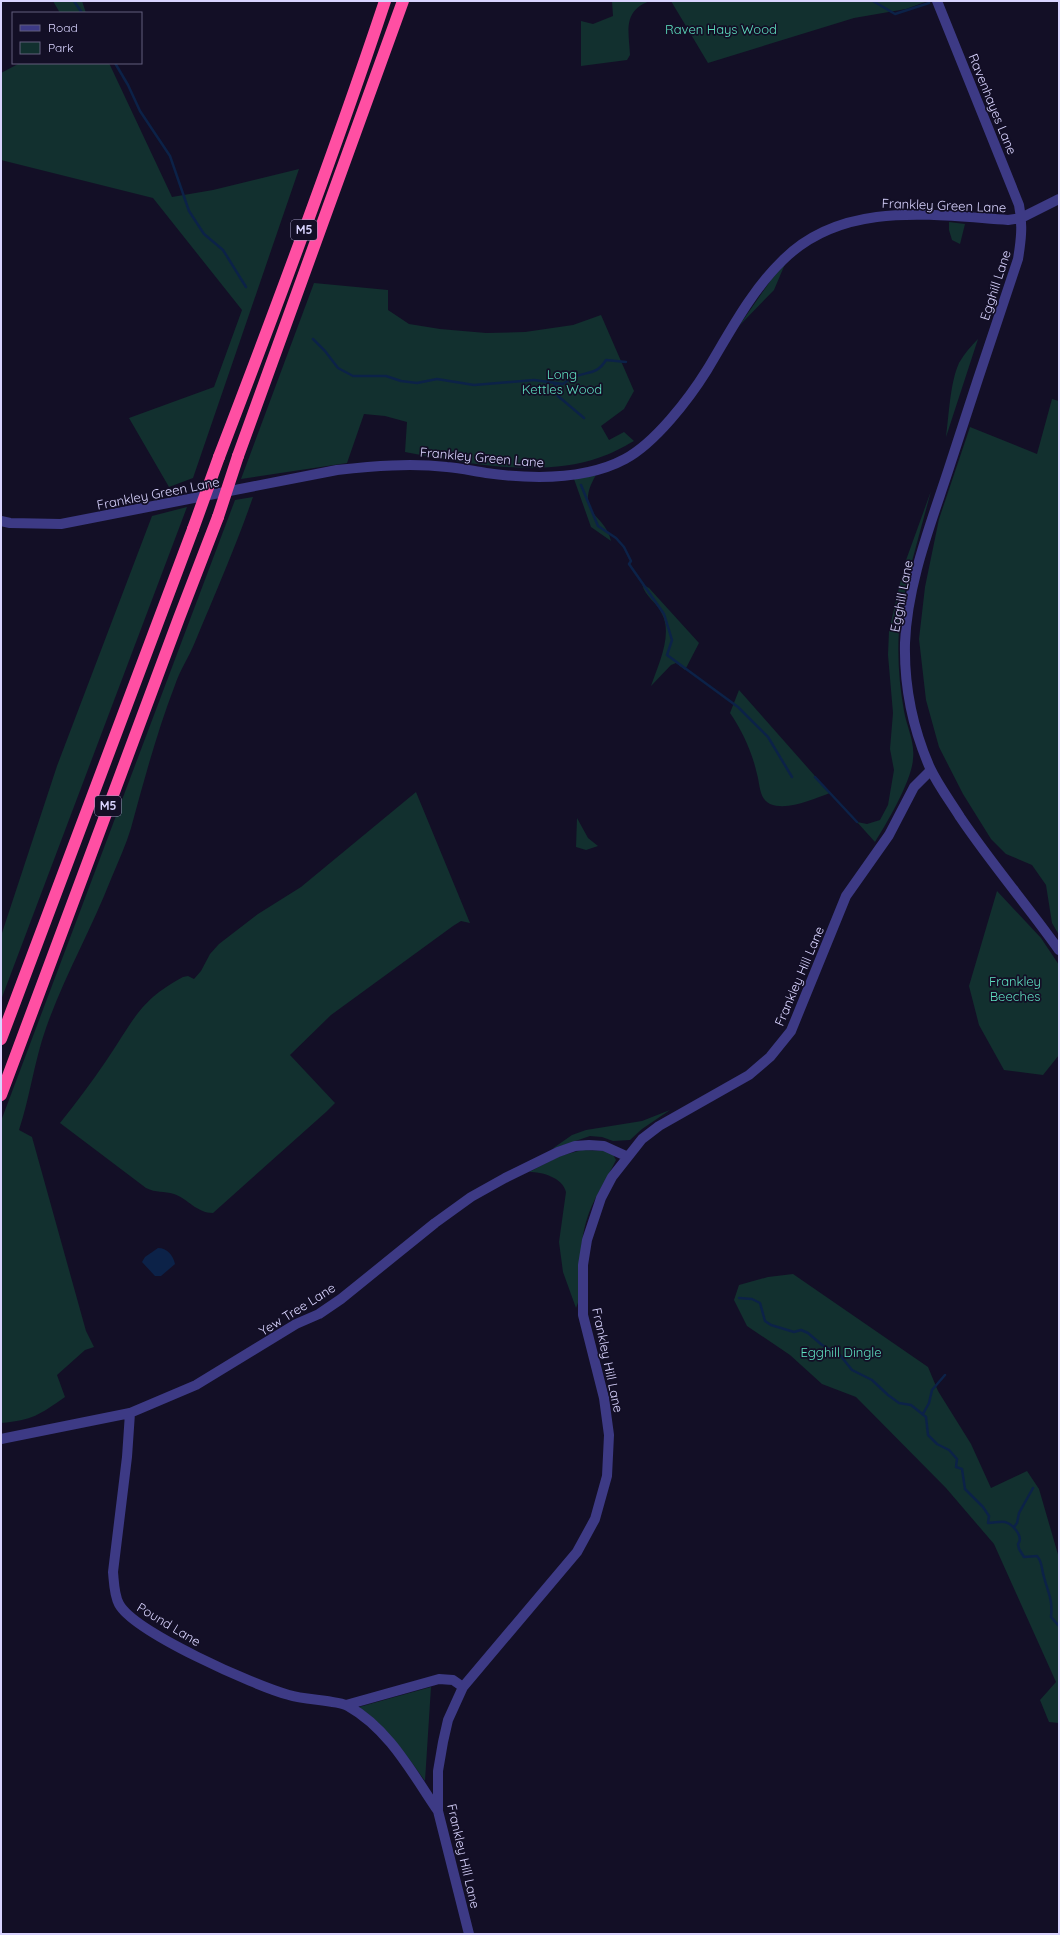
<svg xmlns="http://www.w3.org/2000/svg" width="1060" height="1935" font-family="Quicksand,sans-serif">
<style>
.green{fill:#12302f}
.water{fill:#0c2248}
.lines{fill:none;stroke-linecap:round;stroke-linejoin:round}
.stream{stroke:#0c2248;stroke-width:2.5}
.minor{stroke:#3d3a85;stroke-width:10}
.highway{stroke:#ff4fa3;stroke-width:12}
.highway-bridge{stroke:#ff4fa3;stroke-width:12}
.labels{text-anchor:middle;stroke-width:3.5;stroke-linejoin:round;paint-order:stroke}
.shield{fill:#130f26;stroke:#9e99be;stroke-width:1}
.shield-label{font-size:12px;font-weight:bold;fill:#d9d4ff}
.park-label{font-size:13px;fill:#5fe0c0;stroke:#130f26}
.street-label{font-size:13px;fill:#d9d4ff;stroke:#130f26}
</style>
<rect width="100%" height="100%" fill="#130f26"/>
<path class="green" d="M53,1H82L86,13H60Z
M612,1H650C622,11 629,32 630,55L627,60L581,66V21L593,24L613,16Z
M671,1H928L906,9L854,18L708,63Z
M20,63H109L172,197L213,190L299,169L193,478L169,487L129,418L214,387L242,310L153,198L1,160V73Z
M949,222L965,224L960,244L952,240L949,230Z
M785,264L774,290L739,326L771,280Z
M314,283L388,290V310L409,324L440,329L486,333L525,332L573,325L601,315L634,391L624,409L601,426L609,440L624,432L634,441C623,447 611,454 598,458C542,478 462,463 405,452L407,422L385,416L364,414L347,463L241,479Z
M978,339L946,437C949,415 950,383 959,363C964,354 971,346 978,339Z
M1052,399L1059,401V935L1052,923L1046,885L1032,865L1006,854L991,839L963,794L939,747L926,700L919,639L925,587L939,519L970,427L1037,454Z
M596,475C573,514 606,514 611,541L591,527L574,479Z
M931,491L911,565L905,563Z
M253,497C236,546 215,594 195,642C189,657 180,670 175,685C157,732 144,780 131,828C126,845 118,862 111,879C91,930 64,977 46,1028C34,1062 30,1097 19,1130L32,1137L86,1331L94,1347L85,1350L57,1375L65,1397C39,1415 33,1420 1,1423V1121L235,500Z
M187,507L1,1000V936L57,766L152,516Z
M903,571L911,573C895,616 896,666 904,711C907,728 915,741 913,759C912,780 887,823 875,842L857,822L867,824L880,820L888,805L894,770L890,749L893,713L888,655L889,631Z
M642,584L649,588L699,643L685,670L676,663L671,665L651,686C658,665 673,635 662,614C657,602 645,597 642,584Z
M739,690L830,793C813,799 788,811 770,804C759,799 760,784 757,774C752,752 743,732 730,713Z
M416,792L470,923L461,921L453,926L331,1015L290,1055L335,1103L326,1112L213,1213C197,1213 188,1199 174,1194C164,1191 156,1193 146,1188L60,1123C76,1103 91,1083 106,1061C133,1022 138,1001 183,977L188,976L194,979L201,971L210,954L219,944L258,914L301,887Z
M577,818L588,838L598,846L586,850L576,847Z
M997,891L1041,938L1059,965V1055L1043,1075L1004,1070L979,1025L969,986Z
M670,1110L642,1129L630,1140L613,1141L602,1137L590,1136L552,1149L572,1135L586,1130L642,1121Z
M582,1150L611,1151L616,1160C606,1181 592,1200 586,1222C579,1247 580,1274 579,1300L576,1308L563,1272L559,1242L566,1192C562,1177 542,1172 529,1172L560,1156Z
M793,1274L928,1367L938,1391L971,1444L991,1488L1027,1471L1039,1489L1059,1558V1723L1049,1722L1040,1700L1056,1682L994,1544L946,1488L856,1397L822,1384L790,1355L747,1326L734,1300L739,1285L768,1277Z
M431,1687L425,1781C406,1754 386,1726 359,1707Z"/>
<path class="water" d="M158,1248C167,1248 173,1255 175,1264L161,1276H155L142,1262L145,1257Z"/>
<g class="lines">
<path class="stream" d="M74,1L82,13
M873,1L895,14L929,3
M115,63L128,85L140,111L170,156L189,211L204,234L223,250L246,287
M313,339L325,351L338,368L353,376H386L401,381L417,383L437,379L474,385L534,380L563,384C566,382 570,378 574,377C588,371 597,375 606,360L626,362
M554,383L558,396L584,418
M581,485L598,526L616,538L624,547L631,561L629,564L664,614L672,640L667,655L738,707L768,737L792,777
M815,777L857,822
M739,1298L752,1299L760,1303L765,1321L771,1325L794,1332L801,1330L808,1333L822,1345L840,1355L852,1370L872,1380L888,1395L899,1403L911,1405L926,1417L928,1435L937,1444L949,1450L957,1459L956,1467L962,1469L965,1489L983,1507L989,1516L988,1523C994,1523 1000,1521 1005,1522C1013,1524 1024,1537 1018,1544L1019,1549L1024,1557L1037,1556C1043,1563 1041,1568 1044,1577C1048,1593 1053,1599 1051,1617L1059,1626
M923,1414L929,1403L932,1390L945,1375
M1014,1527L1017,1523L1019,1513L1033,1488"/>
<path class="minor" d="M937,1L1019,205C1023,224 1021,241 1018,259C994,330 971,400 948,471C930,526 907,585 905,643C904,686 913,729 930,768C938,785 950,801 960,817C991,863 1027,905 1059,950
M1,521L10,523L61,524L337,470C374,466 410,463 447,467C460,468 473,471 486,473C530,479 584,481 625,459C655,443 689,399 707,370C730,332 751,291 783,260C843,200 932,215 1008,220L1021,218L1059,199
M130,1413L127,1457L113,1572C114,1582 114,1595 119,1604C134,1632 255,1686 289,1695C304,1700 337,1700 348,1706C389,1729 412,1773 438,1811
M1,1439L130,1413L196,1385L296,1324L319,1314L341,1299L435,1223L471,1197L505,1178L558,1152L575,1146L589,1145L604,1146L626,1156
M346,1705L439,1679L453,1680L463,1687
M469,1934L438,1811V1771L443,1742L448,1720L463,1687L577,1552L595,1519L607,1476L609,1435L604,1398L583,1315V1265L587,1240L601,1198L612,1177L642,1139L659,1126L749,1075L770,1057L791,1031L846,896L889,835L914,787L931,770"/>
<path class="highway" d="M238,456L403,1
M219,457C277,306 334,154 385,1
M1,1039L193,529
M1,1095L179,618L218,517"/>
<path class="highway-bridge" d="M218,517L238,456
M193,529L219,457"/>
</g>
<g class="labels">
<g class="shield">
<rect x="291" y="220" width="26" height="20" rx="3"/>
<rect x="95" y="796" width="26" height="20" rx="3"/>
</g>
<g class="shield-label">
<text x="304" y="234">M5</text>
<text x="108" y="810">M5</text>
</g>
<g class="park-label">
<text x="721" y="34">Raven Hays Wood</text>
<text x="562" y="379">Long<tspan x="562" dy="15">Kettles Wood</tspan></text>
<text x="1015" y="986">Frankley<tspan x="1015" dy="15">Beeches</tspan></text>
<text x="841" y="1357">Egghill Dingle</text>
</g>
<g class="street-label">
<text transform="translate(993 104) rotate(68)" y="5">Ravenhayes Lane</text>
<text transform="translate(944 205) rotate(2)" y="5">Frankley Green Lane</text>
<text transform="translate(995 285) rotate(-72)" y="5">Egghill Lane</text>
<text transform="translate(482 457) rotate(5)" y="5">Frankley Green Lane</text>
<text transform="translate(158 493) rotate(-11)" y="5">Frankley Green Lane</text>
<text transform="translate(901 596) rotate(-79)" y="5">Egghill Lane</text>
<text transform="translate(799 976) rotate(-67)" y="5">Frankley Hill Lane</text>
<text transform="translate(297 1309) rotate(-32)" y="5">Yew Tree Lane</text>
<text transform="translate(608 1360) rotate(78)" y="5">Frankley Hill Lane</text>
<text transform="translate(169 1624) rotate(31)" y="5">Pound Lane</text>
<text transform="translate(464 1856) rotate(77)" y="5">Frankley Hill Lane</text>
</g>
</g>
<rect width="1060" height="1935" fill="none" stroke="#d9d4ff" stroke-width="4"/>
<rect x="12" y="12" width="130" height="52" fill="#130f26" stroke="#625e7d"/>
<rect x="20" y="25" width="20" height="6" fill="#3d3a85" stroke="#625e7d"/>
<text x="48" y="32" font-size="12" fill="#d9d4ff">Road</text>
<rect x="20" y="42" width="20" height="12" fill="#12302f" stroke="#625e7d"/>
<text x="48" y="52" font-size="12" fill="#d9d4ff">Park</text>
</svg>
